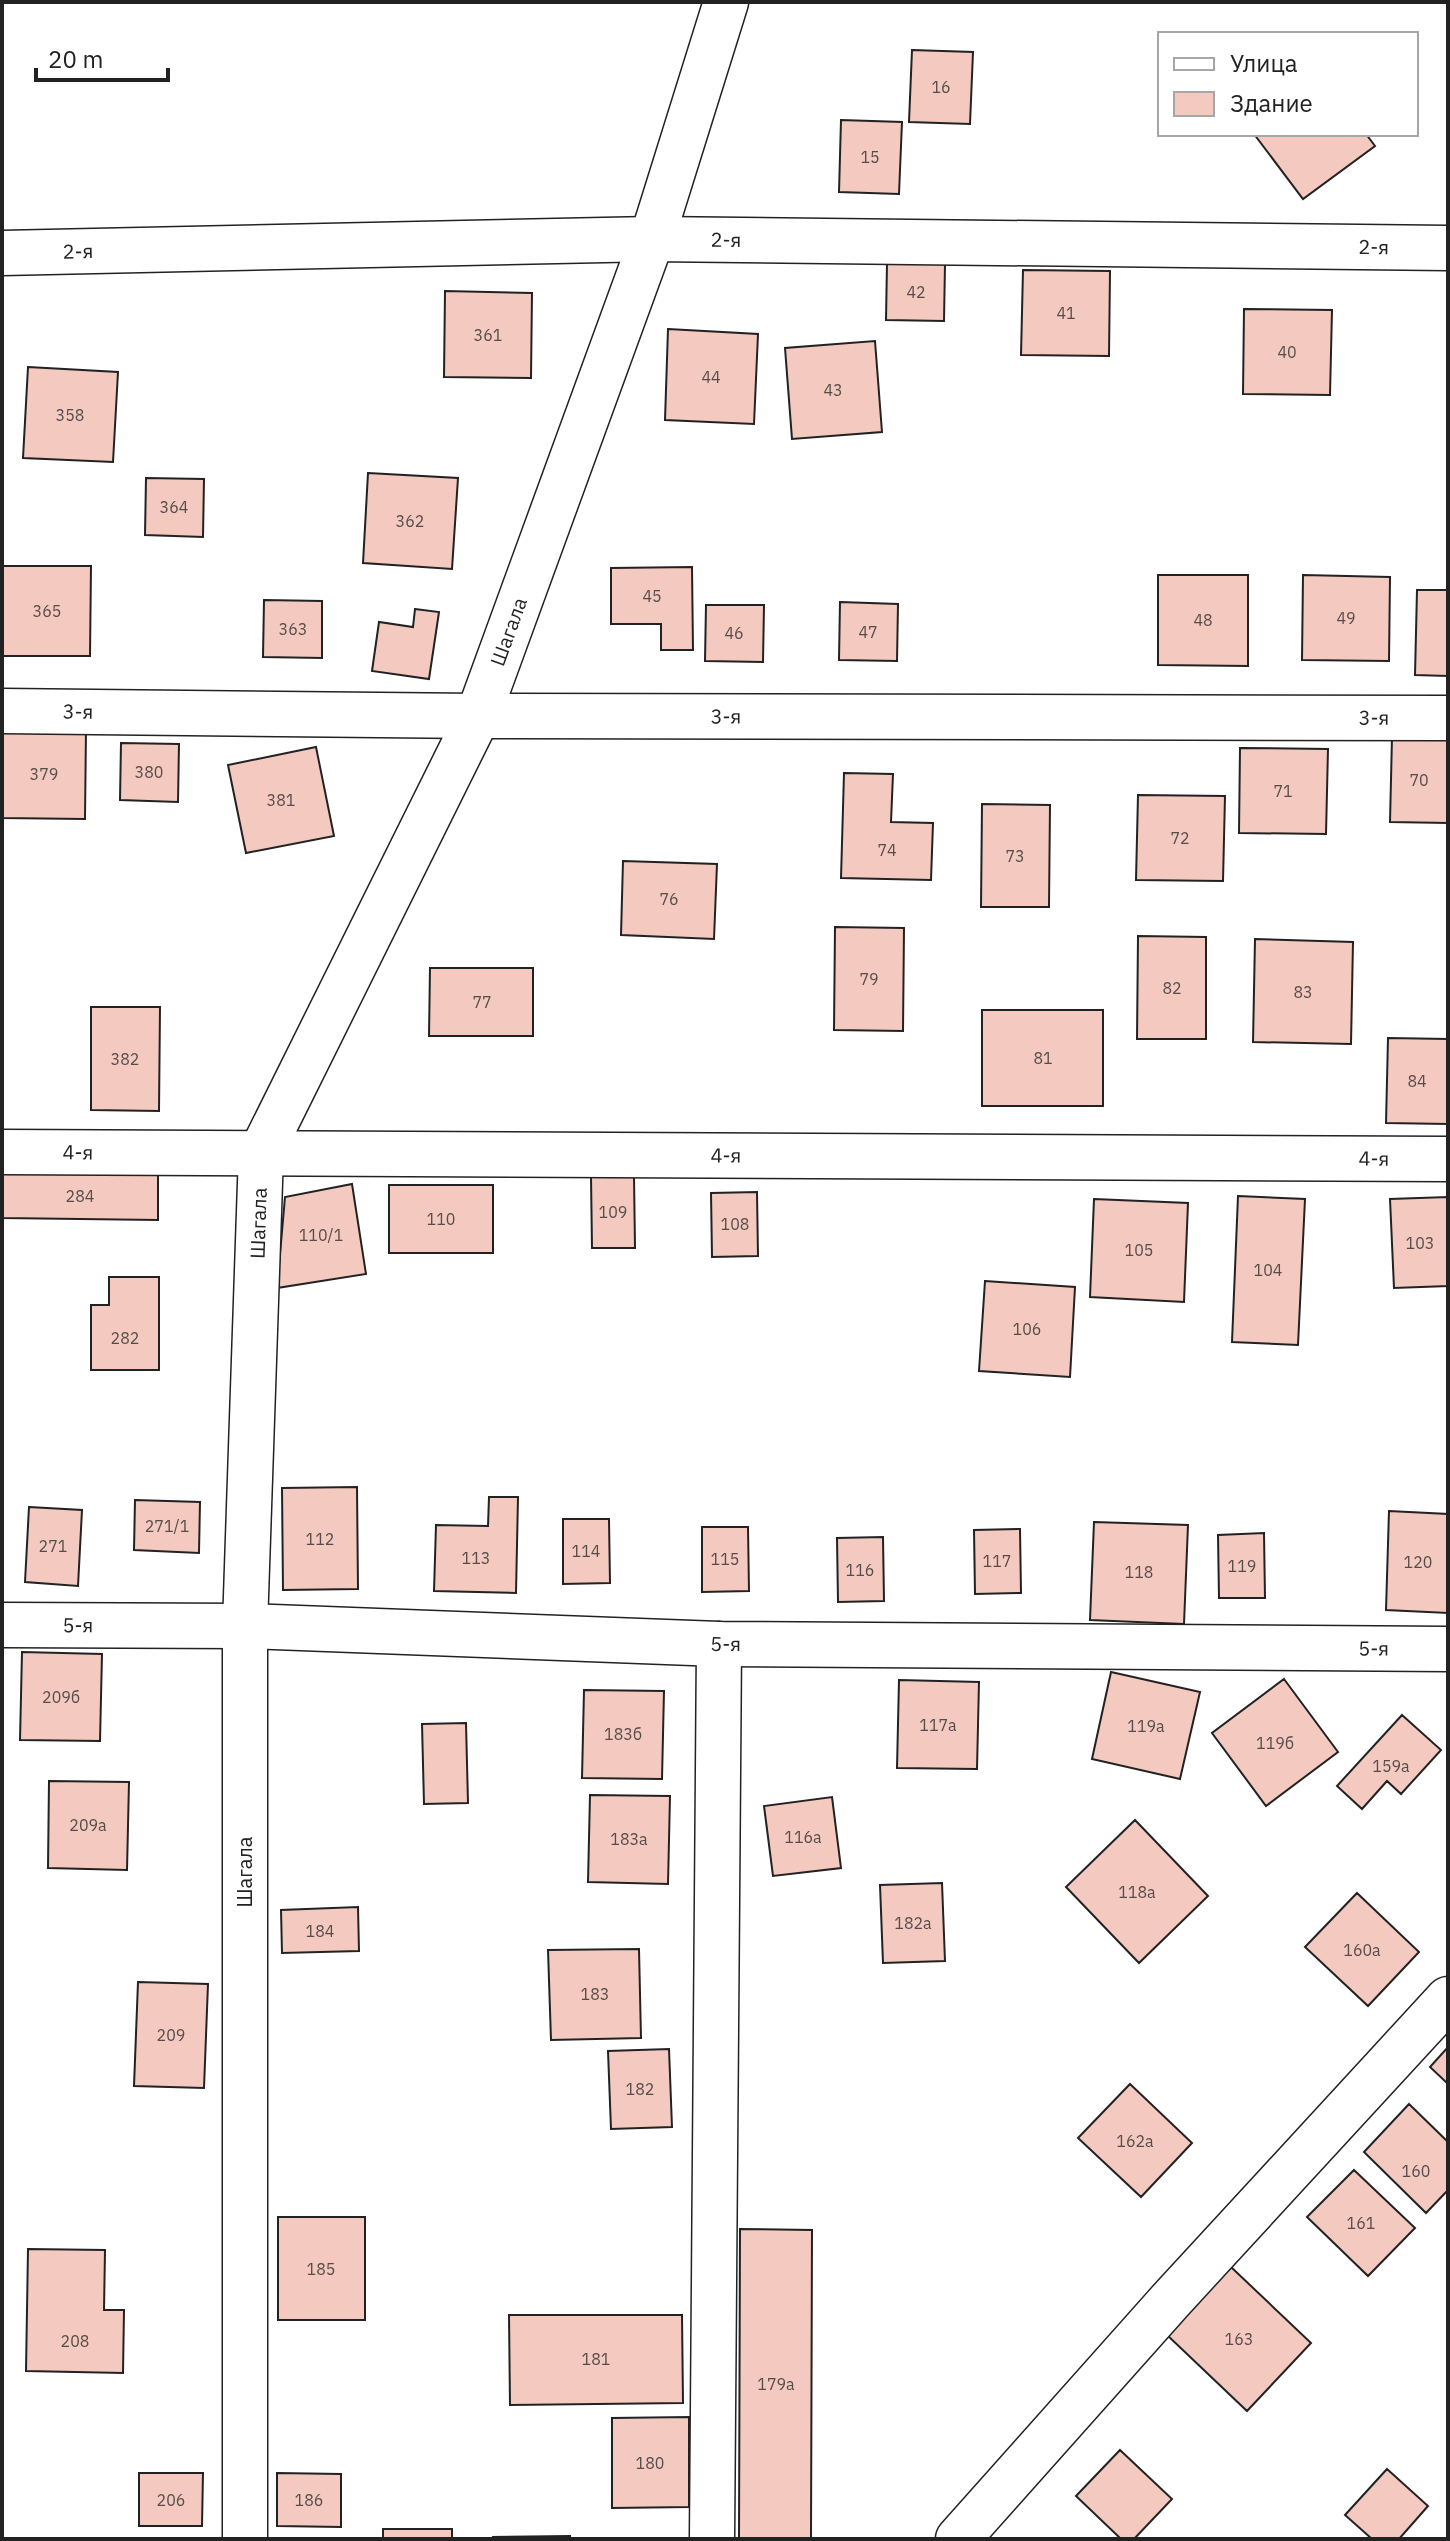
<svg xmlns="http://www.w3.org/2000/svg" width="1450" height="2541" font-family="'IBM Plex Sans',sans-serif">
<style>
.building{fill:#f3c9c0;stroke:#222;stroke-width:2}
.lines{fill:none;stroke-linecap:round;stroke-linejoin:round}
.minor-casing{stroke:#222;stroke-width:47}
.minor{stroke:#fff;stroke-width:44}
.labels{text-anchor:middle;stroke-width:6;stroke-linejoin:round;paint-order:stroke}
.number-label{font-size:16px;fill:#564c4a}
.street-label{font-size:20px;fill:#222;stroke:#fff}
</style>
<rect width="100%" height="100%" fill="#fff"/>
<path class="building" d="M912,50L973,52L970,124L909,122Z
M841,120L902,122L899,194L839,192Z
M1254,134H1366L1375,146L1303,199Z
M887,263L945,264L944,321L886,320Z
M1023,270L1110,271L1109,356L1021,355Z
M445,291L532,293L531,378L444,377Z
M1244,309L1332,310L1330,395L1243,394Z
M668,329L758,334L754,424L665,420Z
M875,341L882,432L792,439L785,348Z
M28,367L118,372L113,462L23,458Z
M368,473L458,478L452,569L363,563Z
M146,478L204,479L203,537L145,535Z
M3,566H91L90,656H2Z
M692,567L693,650H661V624H611V568Z
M1158,575H1248V666L1158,665Z
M1303,575L1390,577L1389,661L1302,660Z
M1417,590H1448V676L1415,675Z
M264,600L322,601V658L263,657Z
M840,602L898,604L897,661L839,660Z
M706,605H764L763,662L705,661Z
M415,609L439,612L429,679L372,671L379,622L413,627Z
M2,728L86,729L85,819L2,818Z
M1392,737L1448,738V823L1390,822Z
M121,743L179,744L178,802L120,800Z
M316,747L334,836L246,853L228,765Z
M1240,748L1328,749L1326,834L1239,833Z
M844,773L893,774L891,822L933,823L931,880L841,878Z
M1138,795L1225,796L1223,881L1136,880Z
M982,804L1050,805L1049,907H981Z
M623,861L717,864L714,939L621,935Z
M835,927L904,928L903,1031L834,1030Z
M1138,936L1206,937V1039H1137Z
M1255,939L1353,942L1351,1044L1253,1042Z
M430,968H533V1036H429Z
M91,1007H160L159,1111L91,1110Z
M982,1010H1103V1106H982Z
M1388,1038L1448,1039V1124L1386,1123Z
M2,1172L158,1174V1220L2,1218Z
M634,1176L635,1248H592L591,1177Z
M352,1184L366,1274L277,1288L285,1197Z
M389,1185H493V1253H389Z
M757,1192L758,1256L712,1257L711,1193Z
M1238,1196L1305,1199L1298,1345L1232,1342Z
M1448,1197V1286L1394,1288L1390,1199Z
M1094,1199L1188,1203L1184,1302L1090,1297Z
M109,1277H159V1370H91V1305H109Z
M985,1281L1075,1287L1070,1377L979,1371Z
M357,1487L358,1589L283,1590L282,1488Z
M489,1497H518L516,1593L434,1591L436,1525L488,1526Z
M135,1500L200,1502L199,1553L134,1550Z
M29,1507L82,1510L78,1586L25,1582Z
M1389,1511L1448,1514V1613L1386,1610Z
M563,1519H609L610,1583L563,1584Z
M1094,1522L1188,1525L1184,1624L1090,1620Z
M702,1527H748L749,1591L702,1592Z
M1020,1529L1021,1593L975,1594L974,1530Z
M1264,1533L1265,1598H1219L1218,1535Z
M883,1537L884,1601L838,1602L837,1538Z
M22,1652L102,1654L100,1741L20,1740Z
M1111,1672L1200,1692L1180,1779L1092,1759Z
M1284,1679L1338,1752L1266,1806L1212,1733Z
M899,1680L979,1682L977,1769L897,1768Z
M584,1690L664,1691L662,1779L582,1778Z
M1402,1715L1441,1750L1401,1794L1387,1781L1362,1809L1337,1786Z
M466,1723L468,1803L424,1804L422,1724Z
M49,1781L129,1782L127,1870L48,1868Z
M590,1795L670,1796L668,1884L588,1882Z
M832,1797L841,1868L773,1876L764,1806Z
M1135,1820L1208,1896L1139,1963L1066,1887Z
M942,1883L945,1961L883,1963L880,1885Z
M1357,1893L1419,1952L1368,2006L1305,1947Z
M358,1907L359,1951L282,1953L281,1910Z
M639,1949L641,2038L551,2040L548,1950Z
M138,1982L208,1984L204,2088L134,2086Z
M1448,2047V2084L1430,2067Z
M669,2049L672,2127L611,2129L608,2051Z
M1130,2084L1192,2143L1141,2197L1078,2138Z
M1409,2104L1448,2142V2190L1426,2213L1364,2152Z
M1354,2170L1415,2228L1368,2276L1307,2217Z
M278,2217H365V2320H278Z
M740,2229L812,2230L811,2539H739Z
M28,2249L105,2250L104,2310H124L123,2373L26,2371Z
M1231,2267L1311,2343L1247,2411L1167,2335Z
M509,2315H682L683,2403L510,2405Z
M689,2417V2507L612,2508V2418Z
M1120,2450L1172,2499L1134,2539H1121L1076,2496Z
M1387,2469L1428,2506L1399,2539H1372L1345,2515Z
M139,2473H203L202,2526H139Z
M277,2473L341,2474V2527L277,2526Z
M383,2529H452V2539H383Z
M570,2536V2539H493V2537Z"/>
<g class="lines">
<g class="minor-casing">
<g id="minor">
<path id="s1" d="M2,253L652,239L1448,248"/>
<path id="s2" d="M2,711L478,716L1448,718"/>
<path id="s3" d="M2,1152L1448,1159"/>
<path id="s4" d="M2,1625L245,1626L719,1644L1448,1649"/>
<path id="s5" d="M245,2539V1626L261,1153L478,716L652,239L726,2"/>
<path d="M712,2539L719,1644"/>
<path d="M958,2539L1170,2301L1448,1999"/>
</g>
</g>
<use href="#minor" class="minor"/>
</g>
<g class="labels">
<g class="number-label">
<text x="941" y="93">16</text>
<text x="870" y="163">15</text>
<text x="916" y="298">42</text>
<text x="1066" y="319">41</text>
<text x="488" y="341">361</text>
<text x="1287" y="358">40</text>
<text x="711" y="383">44</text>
<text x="833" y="396">43</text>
<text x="70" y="421">358</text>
<text x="174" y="513">364</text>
<text x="410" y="527">362</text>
<text x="652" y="602">45</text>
<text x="47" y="617">365</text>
<text x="1346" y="624">49</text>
<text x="1203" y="626">48</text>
<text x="293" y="635">363</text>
<text x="868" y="638">47</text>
<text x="734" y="639">46</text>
<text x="149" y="778">380</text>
<text x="44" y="780">379</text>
<text x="1419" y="786">70</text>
<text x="1283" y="797">71</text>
<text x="281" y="806">381</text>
<text x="1180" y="844">72</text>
<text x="887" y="856">74</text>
<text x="1015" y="862">73</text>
<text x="669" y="905">76</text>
<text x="869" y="985">79</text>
<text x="1172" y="994">82</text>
<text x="1303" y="998">83</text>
<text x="482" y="1008">77</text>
<text x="1043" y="1064">81</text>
<text x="125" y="1065">382</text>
<text x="1417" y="1087">84</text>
<text x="80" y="1202">284</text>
<text x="613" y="1218">109</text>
<text x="441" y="1225">110</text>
<text x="735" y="1230">108</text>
<text x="321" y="1241">110/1</text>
<text x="1420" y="1249">103</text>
<text x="1139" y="1256">105</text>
<text x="1268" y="1276">104</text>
<text x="1027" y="1335">106</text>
<text x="125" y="1344">282</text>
<text x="167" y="1532">271/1</text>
<text x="320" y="1545">112</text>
<text x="53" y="1552">271</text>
<text x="586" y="1557">114</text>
<text x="476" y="1564">113</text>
<text x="725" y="1565">115</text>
<text x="997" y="1567">117</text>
<text x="1418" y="1568">120</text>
<text x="1242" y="1572">119</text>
<text x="860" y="1576">116</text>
<text x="1139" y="1578">118</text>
<text x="61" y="1703">209б</text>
<text x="938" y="1731">117а</text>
<text x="1146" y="1732">119а</text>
<text x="623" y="1740">183б</text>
<text x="1275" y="1749">119б</text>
<text x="1391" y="1772">159а</text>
<text x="88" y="1831">209а</text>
<text x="803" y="1843">116а</text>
<text x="629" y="1845">183а</text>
<text x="1137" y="1898">118а</text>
<text x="913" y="1929">182а</text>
<text x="320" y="1937">184</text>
<text x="1362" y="1956">160а</text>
<text x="595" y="2000">183</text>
<text x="171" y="2041">209</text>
<text x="640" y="2095">182</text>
<text x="1135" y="2147">162а</text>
<text x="1416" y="2177">160</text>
<text x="1361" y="2229">161</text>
<text x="321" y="2275">185</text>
<text x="1239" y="2345">163</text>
<text x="75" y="2347">208</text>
<text x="596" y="2365">181</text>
<text x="776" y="2390">179а</text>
<text x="650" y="2469">180</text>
<text x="171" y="2506">206</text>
<text x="309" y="2506">186</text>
</g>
<g class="street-label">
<text dy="7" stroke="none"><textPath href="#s1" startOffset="724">2-я</textPath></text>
<text dy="7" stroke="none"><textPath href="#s1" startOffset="1372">2-я</textPath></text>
<text dy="7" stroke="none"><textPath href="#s1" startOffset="76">2-я</textPath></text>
<text dy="7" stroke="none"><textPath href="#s5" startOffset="1964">Шагала</textPath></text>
<text dy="7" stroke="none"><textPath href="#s2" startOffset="76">3-я</textPath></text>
<text dy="7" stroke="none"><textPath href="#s2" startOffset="724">3-я</textPath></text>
<text dy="7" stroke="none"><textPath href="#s2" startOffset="1372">3-я</textPath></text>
<text dy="7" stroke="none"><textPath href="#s3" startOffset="76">4-я</textPath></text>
<text dy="7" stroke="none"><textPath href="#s3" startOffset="724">4-я</textPath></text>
<text dy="7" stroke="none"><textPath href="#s3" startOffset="1372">4-я</textPath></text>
<text dy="7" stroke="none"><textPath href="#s5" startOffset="1316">Шагала</textPath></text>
<text dy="7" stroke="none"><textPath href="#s4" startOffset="76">5-я</textPath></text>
<text dy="7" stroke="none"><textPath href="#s4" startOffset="724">5-я</textPath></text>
<text dy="7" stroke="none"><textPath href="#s4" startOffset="1372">5-я</textPath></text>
<text transform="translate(245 1872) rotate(-90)" y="7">Шагала</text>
</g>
</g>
<rect width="1450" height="2541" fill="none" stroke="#222222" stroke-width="8"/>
<rect x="1158" y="32" width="260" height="104" fill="#ffffff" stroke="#a7a7a7" stroke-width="2"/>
<rect x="1174" y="58" width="40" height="12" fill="#ffffff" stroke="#a7a7a7" stroke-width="2"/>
<text x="1230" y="72" font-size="24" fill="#222222">Улица</text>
<rect x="1174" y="92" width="40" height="24" fill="#f3c9c0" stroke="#a7a7a7" stroke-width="2"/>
<text x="1230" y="112" font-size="24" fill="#222222">Здание</text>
<path d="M36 68v12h132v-12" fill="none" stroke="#222222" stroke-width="4"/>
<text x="48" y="68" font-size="24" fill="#222222" stroke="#ffffff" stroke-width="6" paint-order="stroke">20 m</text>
</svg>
